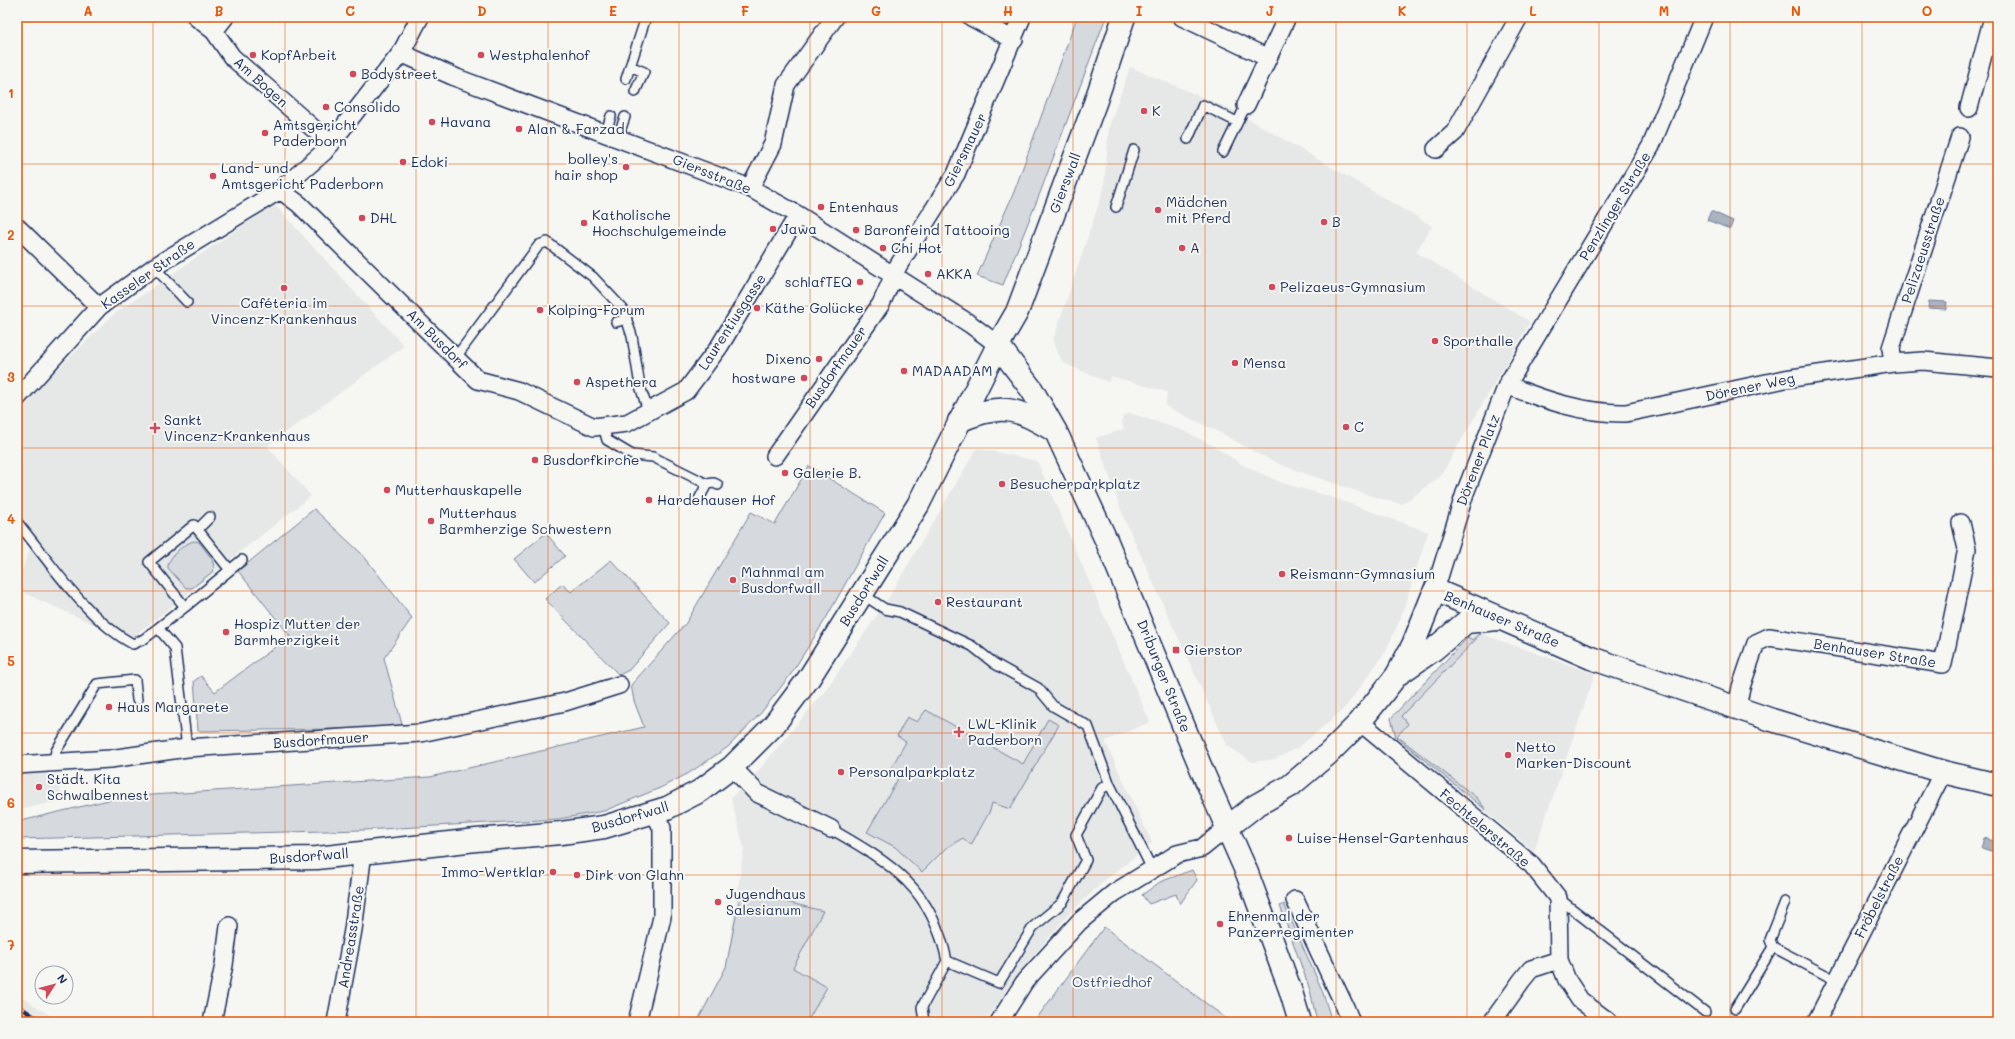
<svg xmlns="http://www.w3.org/2000/svg" width="2015" height="1039" font-family="Mali,sans-serif">
<style>
.built{fill:#e6e7e7}
.green{fill:#d6d9dd;stroke:#78849e}
.water{fill:#abb2c0;stroke:#717e99}
.lines{fill:none;stroke-linecap:round;stroke-linejoin:round}
.lane-casing{stroke:#1b2f5e;stroke-width:12}
.street-casing{stroke:#1b2f5e;stroke-width:20}
.secondary-casing{stroke:#1b2f5e;stroke-width:25}
.lane{stroke:#f6f6f2;stroke-width:9}
.street{stroke:#f6f6f2;stroke-width:17}
.secondary{stroke:#f6f6f2;stroke-width:22}
.rail-casing{stroke:#1b2f5e;stroke-width:4.5}
.rail{stroke:#f6f6f2;stroke-width:3;stroke-dasharray:9;stroke-linecap:butt}
.grid{fill:none;stroke:#e8590c;stroke-width:1;stroke-opacity:0.55}
.poi-dot{fill:#d1495b;stroke:#f6f6f2;stroke-width:1.5}
.labels{text-anchor:middle;stroke-width:4;stroke-linejoin:round;paint-order:stroke}
.poi-label{font-size:14px;fill:#1b2f5e;stroke:#f6f6f2;text-anchor:start}
.street-label{font-size:14px;fill:#1b2f5e;stroke:#f6f6f2}
.park-label{font-size:14px;fill:#405177;stroke:#f6f6f2}
.neatline{fill:none;stroke:#e8590c;stroke-width:1.5}
.grid-label{font-size:13px;text-anchor:middle;font-weight:bold;fill:#e8590c}
</style>
<rect width="100%" height="100%" fill="#f6f6f2"/>
<filter id="ink" filterUnits="userSpaceOnUse"><feTurbulence type="fractalNoise" baseFrequency=".025" numOctaves="2"/><feDisplacementMap in="SourceGraphic" scale="8" xChannelSelector="R" yChannelSelector="G"/><feConvolveMatrix kernelMatrix="1 2 1 2 8 2 1 2 1" color-interpolation-filters="sRGB"/></filter>
<g filter="url(#ink)">
<path class="built" d="M1130,67L1235,111L1432,226L1416,252L1530,322L1440,477L1402,504L1371,496L1284,466L1258,454L1223,434L1165,406L1167,392L1111,376L1108,382L1063,363L1053,341L1104,188L1109,127Z
M274,204L404,346L267,446L311,496L129,640L17,590V582L32,544L17,536V409L113,315Z
M1130,413L1184,431L1212,445L1243,465L1282,483L1328,496L1428,532L1401,617L1386,651L1345,708L1299,747L1275,759L1252,762L1227,745L1124,518L1096,438L1124,429L1122,421L1123,416Z
M977,448L1037,461L1150,722L1105,741L1152,843L1104,881L1071,912L1018,973L985,1022H696L726,967L744,848L731,798L757,772L825,691L886,602Z
M1479,633L1595,674L1534,851L1396,738L1392,728L1390,718L1468,637Z
M53,772L55,782L59,781L61,793L67,792L68,799L17,810V776Z
M17,994L60,1022H17Z"/>
<path class="green" d="M1077,17H1106L1040,193L1003,285L977,276L1014,192Z
M809,466L885,513L825,620L791,674L761,713L728,747L689,773L660,788L604,811L559,819L363,830L17,839V822L121,797L430,777L644,727L634,701L631,685L686,623L751,512L775,524Z
M314,509L363,555L412,618L384,658L403,728L198,731L194,681L201,676L215,692L290,636L238,571Z
M546,533L565,556L534,582L514,559Z
M194,541L199,542L212,559L214,567L212,572L192,588H186L168,568C167,557 185,543 194,541Z
M611,560L670,623L629,670L619,675L545,599L562,584L571,592Z
M1479,634H1481L1401,716L1408,724L1397,736L1477,798L1486,810L1396,737L1391,718L1468,637L1472,640Z
M926,710L1023,764L1048,719L1059,725L1010,809L992,803L990,811L971,845L963,838L946,848L922,872L895,847L867,832L898,779L888,773L906,742L897,736L907,717L917,722Z
M1192,870L1197,880L1180,904L1176,894L1149,904L1142,895L1160,882Z
M741,891L823,911L793,968L827,987L807,1022H697L726,967Z
M1284,904L1322,990L1332,1022H1317L1310,990L1280,906Z
M1104,927L1231,1022H1034Z"/>
<path class="water" d="M1711,211L1733,221L1730,229L1707,220Z
M1929,301L1947,302L1946,309L1928,308Z
M1984,838L1998,842V853L1981,848Z"/>
<g class="lines">
<g class="lane-casing">
<path id="lane" d="M630,66L644,72L635,92
M626,79L646,17
M606,132L611,116
M618,137L625,117
M1188,139L1203,105L1237,122
M1223,152L1246,105
M1116,207L1134,150
M154,267L187,302
M616,322L627,319
M456,357L539,245L547,242L593,277L623,309L632,336L640,386L648,411
M603,426L607,440L632,455L653,457L707,484L714,483L718,485
M699,499L707,484
M17,522C50,562 87,620 133,644L144,639L158,628
M198,529L210,517
M862,594L885,609L900,612L972,646L995,664L1038,688L1053,706L1088,726L1110,785L1152,869
M185,607L242,560
M187,748L175,648L158,628L185,607L149,562L194,525L230,570
M53,763L56,751L97,684L135,680L137,700
M831,829C892,864 932,888 947,961
M1558,898L1705,1012
M1773,947L1770,940L1785,902
M1735,1009L1773,947L1837,981
M924,1022L922,1007L947,961L999,983L1033,927L1062,903L1086,860L1076,835L1102,788L1110,785"/>
</g>
<g class="street-casing">
<path id="street" d="M196,17L214,31L232,57L331,144
M971,17L1014,40
M1182,17L1268,58
M214,31L225,17
M401,53L457,78L750,188L798,215L970,324L998,345
M1246,105L1287,17
M1969,108L1993,17
M1436,149L1455,132L1519,17
M750,188L773,144L786,85L835,17
M280,190L299,204L478,380L519,391L594,427L627,423L686,391L719,347L798,215
M17,227L99,307
M1893,363L1891,348L1960,137
M1507,385C1544,400 1585,414 1626,413L1785,379L1893,363L1923,361L1998,368
M17,398L99,307L154,267L280,190L324,152L401,53L420,17
M775,456L881,304L898,266L956,174L1022,17
M1435,590L1465,493L1507,385L1651,146L1704,17
M1737,708L1741,687L1756,643L1769,637L1943,664L1967,549L1961,523
M1360,722L1532,865L1558,898L1559,960L1567,980L1580,1000L1609,1022
M17,765L110,759L187,748L421,733L565,702L619,685
M732,767L757,793L831,829
M1295,900L1345,1007L1351,1022
M212,1022L224,965L229,926
M336,1022L353,930L363,852
M637,1022L662,917V828L654,812
M999,1022L1025,981L1079,922L1114,893L1177,854L1202,848L1228,827
M1492,1022L1522,980L1531,969L1559,960
M1816,1022L1943,772"/>
</g>
<g class="secondary-casing">
<path id="secondary" d="M998,345L1032,390L1056,432L1107,542L1204,775L1247,873L1290,989L1300,1022
M959,421C1003,402 1016,408 1055,431
M1400,673L1433,650L1466,622L1498,619
M1228,827L1255,806L1290,786L1328,754L1360,722L1397,675L1413,645L1435,590L1591,658L1623,669L1772,720L1943,772L1998,785
M17,862L317,858L476,840L561,833L604,827L667,808L700,791L732,767L773,726L809,678L918,505L998,345L1017,312L1095,103L1124,17"/>
</g>
<use href="#lane" class="lane"/>
<use href="#street" class="street"/>
<use href="#secondary" class="secondary"/>
<g class="rail-casing">
<path id="rail" d="M17,1005L42,1022
M17,1017L24,1022"/>
</g>
<use href="#rail" class="rail"/>
</g>
</g>
<path class="grid" d="M153,17V1022M285,17V1022M416,17V1022M548,17V1022M679,17V1022M810,17V1022M942,17V1022M1073,17V1022M1205,17V1022M1336,17V1022M1467,17V1022M1599,17V1022M1730,17V1022M1862,17V1022M17,164H1998M17,306H1998M17,448H1998M17,591H1998M17,733H1998M17,875H1998"/>
<g class="poi-dot">
<circle cx="253" cy="55" r="4"/>
<circle cx="481" cy="55" r="4"/>
<circle cx="353" cy="74" r="4"/>
<circle cx="326" cy="107" r="4"/>
<circle cx="1144" cy="111" r="4"/>
<circle cx="432" cy="122" r="4"/>
<circle cx="519" cy="129" r="4"/>
<circle cx="265" cy="133" r="4"/>
<circle cx="403" cy="162" r="4"/>
<circle cx="626" cy="167" r="4"/>
<circle cx="213" cy="176" r="4"/>
<circle cx="821" cy="207" r="4"/>
<circle cx="1158" cy="210" r="4"/>
<circle cx="362" cy="218" r="4"/>
<circle cx="1324" cy="222" r="4"/>
<circle cx="584" cy="223" r="4"/>
<circle cx="773" cy="229" r="4"/>
<circle cx="856" cy="230" r="4"/>
<circle cx="883" cy="248" r="4"/>
<circle cx="1182" cy="248" r="4"/>
<circle cx="928" cy="274" r="4"/>
<circle cx="860" cy="282" r="4"/>
<circle cx="1272" cy="287" r="4"/>
<circle cx="284" cy="288" r="4"/>
<circle cx="757" cy="308" r="4"/>
<circle cx="540" cy="310" r="4"/>
<circle cx="1435" cy="341" r="4"/>
<circle cx="819" cy="359" r="4"/>
<circle cx="1235" cy="363" r="4"/>
<circle cx="904" cy="371" r="4"/>
<circle cx="804" cy="378" r="4"/>
<circle cx="577" cy="382" r="4"/>
<circle cx="1346" cy="427" r="4"/>
<path d="M153 422h4v4h4v4h-4v4h-4v-4h-4v-4h4z"/>
<circle cx="535" cy="460" r="4"/>
<circle cx="785" cy="473" r="4"/>
<circle cx="1002" cy="484" r="4"/>
<circle cx="387" cy="490" r="4"/>
<circle cx="649" cy="500" r="4"/>
<circle cx="431" cy="521" r="4"/>
<circle cx="1282" cy="574" r="4"/>
<circle cx="733" cy="580" r="4"/>
<circle cx="938" cy="602" r="4"/>
<circle cx="226" cy="632" r="4"/>
<rect x="1172" y="646" width="8" height="8" rx="2"/>
<circle cx="109" cy="707" r="4"/>
<path d="M957 726h4v4h4v4h-4v4h-4v-4h-4v-4h4z"/>
<circle cx="1508" cy="755" r="4"/>
<circle cx="841" cy="772" r="4"/>
<circle cx="39" cy="787" r="4"/>
<circle cx="1289" cy="838" r="4"/>
<circle cx="553" cy="872" r="4"/>
<circle cx="577" cy="875" r="4"/>
<circle cx="718" cy="902" r="4"/>
<circle cx="1220" cy="924" r="4"/>
</g>
<g class="labels">
<g class="poi-label">
<text x="261" y="60">KopfArbeit</text>
<text x="489" y="60">Westphalenhof</text>
<text x="361" y="79">Bodystreet</text>
<text x="334" y="112">Consolido</text>
<text x="1152" y="116">K</text>
<text x="440" y="127">Havana</text>
<text x="273" y="130">Amtsgericht<tspan x="273" dy="16">Paderborn</tspan></text>
<text x="527" y="134">Alan &amp; Farzad</text>
<text x="618" y="164" text-anchor="end">bolley's<tspan x="618" dy="16">hair shop</tspan></text>
<text x="411" y="167">Edoki</text>
<text x="221" y="173">Land- und<tspan x="221" dy="16">Amtsgericht Paderborn</tspan></text>
<text x="1166" y="207">Mädchen<tspan x="1166" dy="16">mit Pferd</tspan></text>
<text x="829" y="212">Entenhaus</text>
<text x="592" y="220">Katholische<tspan x="592" dy="16">Hochschulgemeinde</tspan></text>
<text x="370" y="223">DHL</text>
<text x="1332" y="227">B</text>
<text x="781" y="234">Jawa</text>
<text x="864" y="235">Baronfeind Tattooing</text>
<text x="891" y="253">Chi Hot</text>
<text x="1190" y="253">A</text>
<text x="936" y="279">AKKA</text>
<text x="852" y="287" text-anchor="end">schlafTEQ</text>
<text x="1280" y="292">Pelizaeus-Gymnasium</text>
<text x="284" y="308" text-anchor="middle">Caféteria im<tspan x="284" dy="16">Vincenz-Krankenhaus</tspan></text>
<text x="765" y="313">Käthe Golücke</text>
<text x="548" y="315">Kolping-Forum</text>
<text x="1443" y="346">Sporthalle</text>
<text x="811" y="364" text-anchor="end">Dixeno</text>
<text x="1243" y="368">Mensa</text>
<text x="912" y="376">MADAADAM</text>
<text x="796" y="383" text-anchor="end">hostware</text>
<text x="585" y="387">Aspethera</text>
<text x="164" y="425">Sankt<tspan x="164" dy="16">Vincenz-Krankenhaus</tspan></text>
<text x="1354" y="432">C</text>
<text x="543" y="465">Busdorfkirche</text>
<text x="793" y="478">Galerie B.</text>
<text x="1010" y="489">Besucherparkplatz</text>
<text x="395" y="495">Mutterhauskapelle</text>
<text x="657" y="505">Hardehauser Hof</text>
<text x="439" y="518">Mutterhaus<tspan x="439" dy="16">Barmherzige Schwestern</tspan></text>
<text x="741" y="577">Mahnmal am<tspan x="741" dy="16">Busdorfwall</tspan></text>
<text x="1290" y="579">Reismann-Gymnasium</text>
<text x="946" y="607">Restaurant</text>
<text x="234" y="629">Hospiz Mutter der<tspan x="234" dy="16">Barmherzigkeit</tspan></text>
<text x="1184" y="655">Gierstor</text>
<text x="117" y="712">Haus Margarete</text>
<text x="968" y="729">LWL-Klinik<tspan x="968" dy="16">Paderborn</tspan></text>
<text x="1516" y="752">Netto<tspan x="1516" dy="16">Marken-Discount</tspan></text>
<text x="849" y="777">Personalparkplatz</text>
<text x="47" y="784">Städt. Kita<tspan x="47" dy="16">Schwalbennest</tspan></text>
<text x="1297" y="843">Luise-Hensel-Gartenhaus</text>
<text x="545" y="877" text-anchor="end">Immo-Wertklar</text>
<text x="585" y="880">Dirk von Glahn</text>
<text x="726" y="899">Jugendhaus<tspan x="726" dy="16">Salesianum</tspan></text>
<text x="1228" y="921">Ehrenmal der<tspan x="1228" dy="16">Panzerregimenter</tspan></text>
</g>
<g class="street-label">
<text transform="translate(261 82) rotate(42)" y="5">Am Bogen</text>
<text transform="translate(965 150) rotate(-64)" y="5">Giersmauer</text>
<text transform="translate(712 174) rotate(22)" y="5">Giersstraße</text>
<text transform="translate(1065 183) rotate(-69)" y="5">Gierswall</text>
<text transform="translate(1615 206) rotate(-59)" y="5">Penzlinger Straße</text>
<text transform="translate(1923 250) rotate(-72)" y="5">Pelizaeusstraße</text>
<text transform="translate(148 274) rotate(-35)" y="5">Kasseler Straße</text>
<text transform="translate(732 322) rotate(-57)" y="5">Laurentiusgasse</text>
<text transform="translate(437 339) rotate(45)" y="5">Am Busdorf</text>
<text transform="translate(836 367) rotate(-55)" y="5">Busdorfmauer</text>
<text transform="translate(1750 387) rotate(-12)" y="5">Dörener Weg</text>
<text transform="translate(1478 460) rotate(-69)" y="5">Dörener Platz</text>
<text transform="translate(864 591) rotate(-58)" y="5">Busdorfwall</text>
<text transform="translate(1502 619) rotate(23)" y="5">Benhauser Straße</text>
<text transform="translate(1875 653) rotate(9)" y="5">Benhauser Straße</text>
<text transform="translate(1164 676) rotate(68)" y="5">Driburger Straße</text>
<text transform="translate(321 740) rotate(-4)" y="5">Busdorfmauer</text>
<text transform="translate(630 817) rotate(-16)" y="5">Busdorfwall</text>
<text transform="translate(1485 828) rotate(40)" y="5">Fechtelerstraße</text>
<text transform="translate(309 856) rotate(-4)" y="5">Busdorfwall</text>
<text transform="translate(1879 897) rotate(-63)" y="5">Fröbelstraße</text>
<text transform="translate(351 937) rotate(-81)" y="5">Andreasstraße</text>
</g>
<g class="park-label">
<text x="1112" y="987">Ostfriedhof</text>
</g>
</g>
<rect width="2015" height="1039" fill="none" stroke="#f6f6f2" stroke-width="44"/>
<g transform="translate(54 985) rotate(54)"><circle r="19" fill="#f6f6f2" stroke="#9ea6b7"/>
<path d="M0-3L7 15L0 10L-7 15Z" fill="#d1495b"/>
<text y="-6" font-size="11" font-weight="bold" text-anchor="middle" fill="#1b2f5e">N</text>
</g>
<rect x="22" y="22" width="1971" height="995" class="neatline"/>
<g class="grid-label">
<text x="88" y="16">A</text>
<text x="219" y="16">B</text>
<text x="350" y="16">C</text>
<text x="482" y="16">D</text>
<text x="613" y="16">E</text>
<text x="745" y="16">F</text>
<text x="876" y="16">G</text>
<text x="1008" y="16">H</text>
<text x="1139" y="16">I</text>
<text x="1270" y="16">J</text>
<text x="1402" y="16">K</text>
<text x="1533" y="16">L</text>
<text x="1664" y="16">M</text>
<text x="1796" y="16">N</text>
<text x="1927" y="16">O</text>
<text x="11" y="98">1</text>
<text x="11" y="240">2</text>
<text x="11" y="382">3</text>
<text x="11" y="524">4</text>
<text x="11" y="666">5</text>
<text x="11" y="808">6</text>
<text x="11" y="950">7</text>
</g>
</svg>
